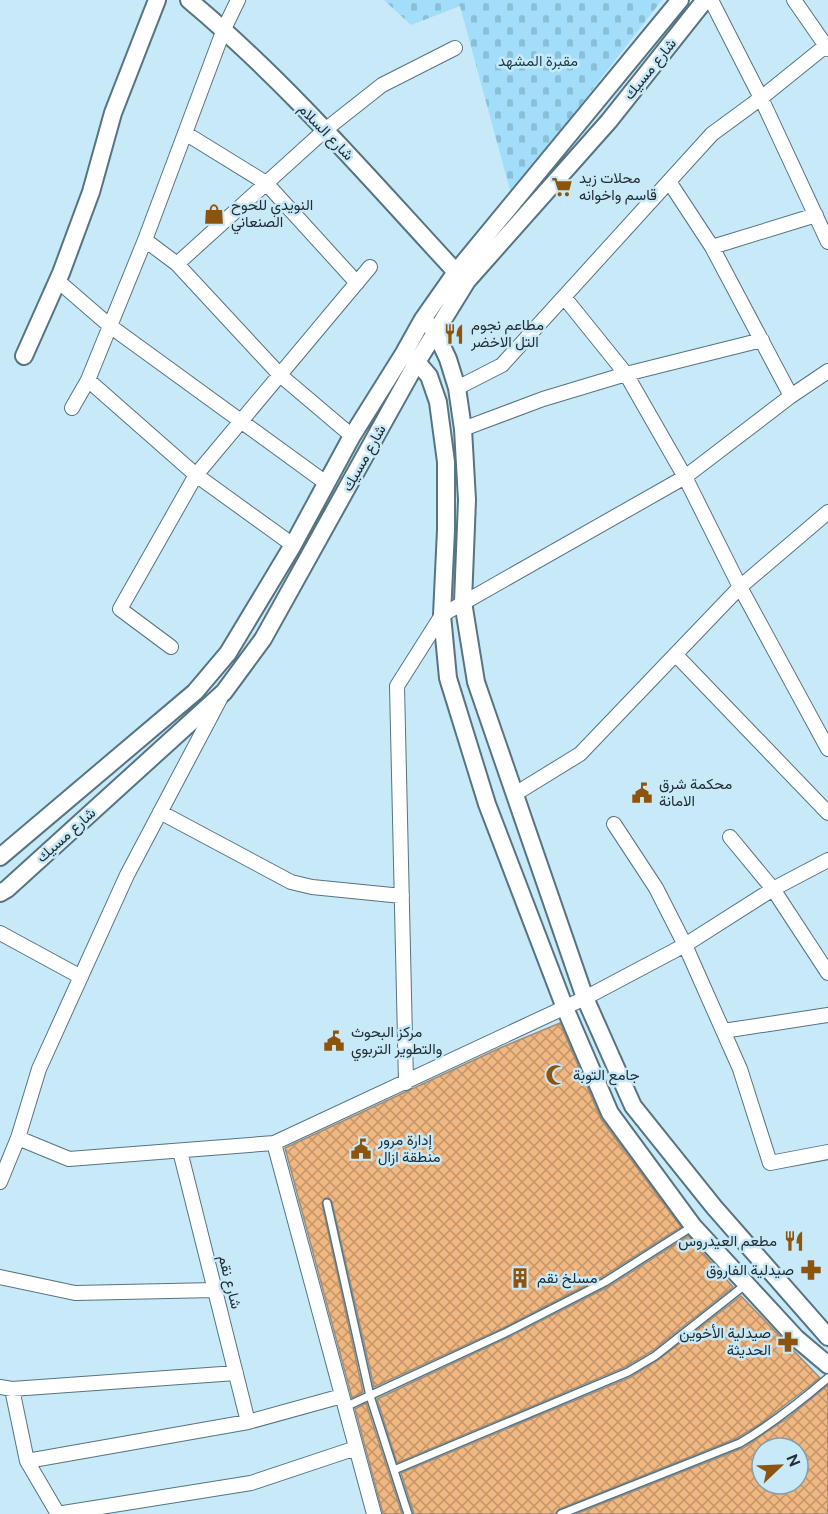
<svg xmlns="http://www.w3.org/2000/svg" width="828" height="1514" font-family="Ubuntu,Vazirmatn,sans-serif">
<style>
.cemetery{fill:url(#cemetery-stones)}
.building{fill:url(#building-cross-hatch);stroke:#a48d78;stroke-width:1.5;fill-rule:evenodd}
.lines{fill:none;stroke-linecap:round;stroke-linejoin:round}
.service-casing{stroke:#567481;stroke-width:10}
.minor-casing{stroke:#567481;stroke-width:16}
.tertiary-casing{stroke:#567481;stroke-width:20}
.service{stroke:#fff;stroke-width:7}
.minor{stroke:#fff;stroke-width:14}
.tertiary{stroke:#fff;stroke-width:16}
.labels{text-anchor:middle;stroke-width:5;stroke-linejoin:round;paint-order:stroke}
.park-label{font-size:15px;fill:#183e4d;stroke:#c8e9f8}
.street-label{font-size:15px;fill:#212e34;stroke:#c8e9f8}
.poi-label{font-size:15px;fill:#212e34;stroke:#c8e9f8;text-anchor:start}
</style>
<defs>
<pattern id="cemetery-stones" width="16" height="16" patternUnits="userSpaceOnUse" patternTransform="scale(1.5)"><rect width="16" height="16" fill="#a2defa"/><path d="M2 7V4a2 2 0 0 1 4 0v3zM10 15v-3a2 2 0 0 1 4 0v3z" fill="#8bbfd7"/></pattern>
<pattern id="building-cross-hatch" width="8" height="8" patternUnits="userSpaceOnUse" patternTransform="scale(1.5)"><rect width="8" height="8" fill="#f0b780"/><path d="M0 0l8 8M0 8l8-8" fill="none" stroke="#c2956a"/></pattern>
</defs>
<rect width="100%" height="100%" fill="#c8e9f8"/>
<path class="cemetery" d="M384,0H662L511,194L460,6L411,25Z"/>
<path class="building" d="M560,1023L601,1119L681,1227L602,1277L503,1328L374,1387L332,1202L329,1198H325L322,1204L363,1392L352,1398L285,1148L500,1048Z
M688,1236L733,1287L652,1351L625,1367L397,1463L377,1399L507,1338L608,1287Z
M741,1296L820,1378L760,1424L737,1438L559,1509L555,1514H414L401,1473L631,1377L658,1360Z
M828,1385V1514H576L743,1448L789,1417ZM762,1448H798V1484H762Z
M366,1403L402,1514H383L355,1409Z"/>
<g class="lines">
<g class="service-casing">
<path id="service" d="M327,1203L370,1396L408,1514
M345,1407L505,1333L605,1282L693,1226
M394,1470L628,1372L655,1356L745,1285
M561,1514L740,1443C772,1424 800,1402 828,1378"/>
</g>
<g class="minor-casing">
<path id="minor" d="M711,0L761,98L828,242
M794,0L828,49
M185,133L266,183L357,283
M670,183L712,247L791,396
M145,240L177,264L280,375L352,436
M712,247L816,215
M177,264L325,130L382,85L455,48
M58,281L110,326L326,483
M564,297L626,374L685,477L740,587L828,749
M88,380L196,475L293,545
M457,388L502,365L712,134L761,98L828,44
M72,408L88,380L145,240L224,29L238,0
M463,429L543,399L626,374L762,340
M171,647L120,609L196,475L370,267
M676,655L828,813
M515,794L580,754L740,587L828,512
M160,812L291,882L312,887L402,896
M614,824L656,888L685,945L740,1069L770,1163L828,1152
M730,837L773,889L828,973
M0,933L81,977
M723,1031L828,1015
M406,1083L397,686L442,615L685,477L791,396L828,371
M18,1138L69,1159L274,1143L585,998L685,945L773,889L828,860
M274,1143L374,1514
M180,1151L248,1422
M0,1182L18,1138L39,1069L127,875L220,699
M0,1277L75,1293L215,1290
M0,1387L12,1389L236,1373
M12,1389L27,1461L58,1514
M27,1461L248,1422L342,1396
M57,1514L251,1483L356,1448"/>
</g>
<g class="tertiary-casing">
<path id="tertiary" d="M189,0C286,81 370,179 456,272
M423,319L435,331L448,359L457,388L463,429L467,500L463,602L476,682L585,998L633,1106L714,1207L828,1337
M404,353L417,362L429,376L438,402L446,462V530L442,615L448,678L487,804L565,1008L610,1113L693,1226L796,1338L828,1365
M24,356L61,273L91,192L113,113L157,0
M0,857L195,692L228,653L293,545L352,436L404,353L423,319L456,272L680,0
M0,893L7,889L224,692L263,639L417,362L467,281L609,121L705,0"/>
</g>
<use href="#service" class="service"/>
<use href="#minor" class="minor"/>
<use href="#tertiary" class="tertiary"/>
</g>
<defs>
<g id="supermarket-bare" transform="scale(1.62)"><path d="M-6-5.5h2.5l.6 2H6L4.5 2H-2.5L-4.4-4H-6ZM-1.5 3.2a1.3 1.3 0 1 0 .1 0ZM3 3.2a1.3 1.3 0 1 0 .1 0Z" fill="#8d540d" stroke="#c8e9f8" stroke-width="2.5" paint-order="stroke"/></g>
<g id="shop-bare" transform="scale(1.62)"><path d="M-5-2.5h2.3a2.7 3.5 0 0 1 5.4 0H5L5.5 6h-11ZM-1.5-2.5h3a1.5 2.3 0 0 0-3 0Z" fill="#8d540d" stroke="#c8e9f8" stroke-width="2.5" paint-order="stroke"/></g>
<g id="restaurant-bare" transform="scale(1.62)"><path d="M-5-6h1v4h1v-4h1v4h1v-4h1v5L-1.5 .5V6h-2V.5L-5-1ZM5-6V6H3V1.5H1.5Q1.5-4 5-6Z" fill="#8d540d" stroke="#c8e9f8" stroke-width="2.5" paint-order="stroke"/></g>
<g id="civic-bare" transform="scale(1.62)"><path d="M-.6-6.5H3V-4.5H.6V-3L4-1V1h2V6H-6V1h2V-1L-.6-3ZM-1.2 2.5V6h2.4V2.5Z" fill="#8d540d" stroke="#c8e9f8" stroke-width="2.5" paint-order="stroke"/></g>
<g id="mosque-bare" transform="scale(1.62)"><path d="M3.5-4.9A6 6 0 1 0 3.5 4.9A5 5 0 1 1 3.5-4.9Z" fill="#8d540d" stroke="#c8e9f8" stroke-width="2.5" paint-order="stroke"/></g>
<g id="pharmacy-bare" transform="scale(1.62)"><path d="M-2-6h4v4h4v4h-4v4h-4v-4h-4v-4h4Z" fill="#8d540d" stroke="#c8e9f8" stroke-width="2.5" paint-order="stroke"/></g>
<g id="building-bare" transform="scale(1.62)"><path d="M-4-6H4V6H1V3H-1V6H-4ZM-2.5-4.3h1.7v1.8h-1.7ZM.8-4.3h1.7v1.8H.8ZM-2.5-1h1.7V.8h-1.7ZM.8-1h1.7V.8H.8Z" fill="#8d540d" stroke="#c8e9f8" stroke-width="2.5" paint-order="stroke"/></g>
</defs>
<g fill-rule="evenodd">
<use href="#supermarket-bare" x="562" y="187"/>
<use href="#shop-bare" x="214" y="214"/>
<use href="#restaurant-bare" x="454" y="334"/>
<use href="#civic-bare" x="642" y="793"/>
<use href="#civic-bare" x="334" y="1041"/>
<use href="#mosque-bare" x="556" y="1075"/>
<use href="#civic-bare" x="361" y="1149"/>
<use href="#restaurant-bare" x="794" y="1241"/>
<use href="#pharmacy-bare" x="811" y="1270"/>
<use href="#building-bare" x="520" y="1278"/>
<use href="#pharmacy-bare" x="788" y="1342"/>
</g>
<g class="labels">
<g class="park-label">
<text x="538" y="66">مقبرة المشهد</text>
</g>
<g class="street-label">
<text transform="translate(650 69) rotate(-51)" y="5">شارع مسيك</text>
<text transform="translate(326 132) rotate(46)" y="5">شارع السلام</text>
<text transform="translate(364 458) rotate(-61)" y="5">شارع مسيك</text>
<text transform="translate(66 835) rotate(-42)" y="5">شارع مسيك</text>
<text transform="translate(230 1282) rotate(76)" y="5">شارع نقم</text>
</g>
<g class="poi-label">
<text x="579" y="183">محلات زيد<tspan x="579" dy="17">قاسم واخوانه</tspan></text>
<text x="231" y="210">النويدي للحوح<tspan x="231" dy="17">الصنعاني</tspan></text>
<text x="471" y="330">مطاعم نجوم<tspan x="471" dy="17">التل الاخضر</tspan></text>
<text x="659" y="789">محكمة شرق<tspan x="659" dy="17">الامانة</tspan></text>
<text x="351" y="1037">مركز البحوث<tspan x="351" dy="17">والتطوير التربوي</tspan></text>
<text x="573" y="1080">جامع التوبة</text>
<text x="378" y="1145">إدارة مرور<tspan x="378" dy="17">منطقة ازال</tspan></text>
<text x="777" y="1246" text-anchor="end">مطعم العيدروس</text>
<text x="794" y="1275" text-anchor="end">صيدلية الفاروق</text>
<text x="537" y="1283">مسلخ نقم</text>
<text x="771" y="1338" text-anchor="end">صيدلية الأخوين<tspan x="771" dy="17">الحديثة</tspan></text>
</g>
</g>
<g transform="translate(780 1466) rotate(67)"><circle r="28" fill="#c8e9f8" stroke="#859eaa" stroke-width="1.5"/>
<path d="M0-4.5L10 22L0 15L-10 22Z" fill="#8d540d"/>
<text y="-9" font-size="16" font-weight="bold" text-anchor="middle" fill="#212e34">N</text>
</g>
</svg>
